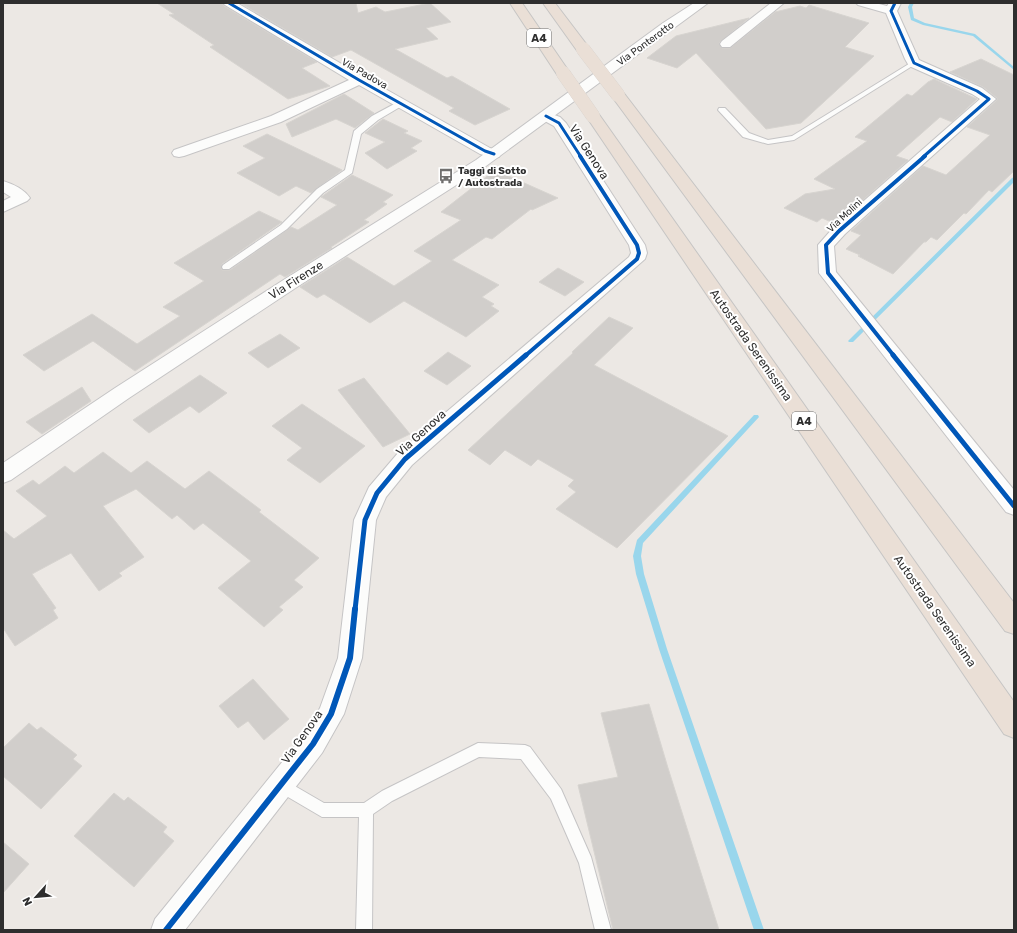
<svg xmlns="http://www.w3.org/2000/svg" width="1017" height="933" font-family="Rubik,sans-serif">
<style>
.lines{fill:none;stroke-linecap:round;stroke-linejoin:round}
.stream{fill:#99d6ec;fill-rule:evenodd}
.building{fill:#d1cecb;stroke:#d7d4d0}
.lane-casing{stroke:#c5c4c5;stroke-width:2}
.street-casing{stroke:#c5c4c5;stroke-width:2}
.secondary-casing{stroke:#c5c4c5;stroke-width:2}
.highway-casing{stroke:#c6c5c4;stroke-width:2}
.lane{fill:#fcfcfb;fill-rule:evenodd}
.street{fill:#fcfcfb;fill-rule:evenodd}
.secondary{fill:#fcfcfb;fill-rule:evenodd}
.highway{fill:#eadfd6;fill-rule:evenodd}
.highway-bridge-casing{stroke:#c6c5c4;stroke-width:14;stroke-linecap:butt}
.highway-bridge{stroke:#eadfd6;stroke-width:14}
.cycleway-far3-casing{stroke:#fff;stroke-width:4.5}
.cycleway-far2-casing{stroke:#fff;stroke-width:6}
.cycleway-far1-casing{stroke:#fff;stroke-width:8}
.cycleway-casing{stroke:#fff;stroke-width:9}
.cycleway-far3{stroke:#0057b8;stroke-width:3}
.cycleway-far2{stroke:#0057b8;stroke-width:4}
.cycleway-far1{stroke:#0057b8;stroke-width:5}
.cycleway{stroke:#0057b8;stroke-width:6}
.labels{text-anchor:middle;stroke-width:4;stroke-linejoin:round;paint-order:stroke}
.far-street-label{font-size:10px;fill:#2e2e2e;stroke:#fff}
.far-poi-label{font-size:10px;font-weight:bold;fill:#2e2e2e;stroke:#fff;text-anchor:start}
.shield{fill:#fff;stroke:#6d6d6d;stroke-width:1}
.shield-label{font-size:11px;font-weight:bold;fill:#2e2e2e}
.street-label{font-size:12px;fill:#2e2e2e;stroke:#fff}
</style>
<rect width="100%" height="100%" fill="#ece8e4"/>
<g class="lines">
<path class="stream" d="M910,3H914L912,7L914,18L925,23L975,34L1014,67V70L973,36L923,25L911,20L908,7Z
M1014,177V182L853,342H849L848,341L849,340L1012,178Z
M754,415H758L759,417L643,543L641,556L644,574L667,649L764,930H754L659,649L636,574L633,556L637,540Z"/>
</g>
<path class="building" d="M157,3H222L224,6L317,62L302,68L330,86L288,99L210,47L214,45L169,15L174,14Z
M240,3H356L358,13L376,7L385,12L430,3L451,22L426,28L438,39L395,49L447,78L452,76L510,109L475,125L449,111L454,108L351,50L332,57Z
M809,5L869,23L845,47L874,56L801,123L766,129L696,53L677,68L647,58L676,36L749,18L719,43L722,48H730L775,12L800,6L806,8Z
M981,59L1014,75V171L992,192L989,190L966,214L964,213L937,240L931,237L926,242H924L893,274L858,256L860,255L846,249L861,235L851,231L923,166L946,175L990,135L967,127L997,100V98L983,87L950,72Z
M934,79L977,99L952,122L940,117L896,156L908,160L836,224L822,218L817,222L784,208L805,194L835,189L814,179L867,141L855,137L907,94L912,96L928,82Z
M344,94L374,113L355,128L336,119L292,137L286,124Z
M383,119L408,131L404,133L422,141L411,148L417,151L387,169L365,153L385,142L365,133Z
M267,134L342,170L311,193L296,186L279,196L237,173L265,158L243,146Z
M495,170L558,198L532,210L531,209L492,239L486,237L452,260L499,285L482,297L494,304L491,306L499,311L466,337L404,301L370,323L324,294L317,298L300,287L347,257L394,286L432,261L414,251L461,220L441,212Z
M352,175L393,195L383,202L387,204L364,220L369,222L331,247L332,248L285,277L280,274L135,371L93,341L44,371L23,355L92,314L137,344L180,316L163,307L204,281L174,263L259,211L282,222L222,264V270H230L291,227L298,230L337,205L321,197Z
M558,268L584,282L565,296L539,282Z
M609,317L633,328L594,365L728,436L617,548L556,509L576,492L568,486L574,480L538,459L531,466L505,450L490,465L468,450L573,353L572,352Z
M280,334L300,348L268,368L248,353Z
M448,352L471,366L447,385L424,371Z
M200,375L227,393L199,413L190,406L149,433L133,420Z
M364,378L410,434L383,447L338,390Z
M82,387L91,401L42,434L26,422Z
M302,404L365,446L320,483L287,460L302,448L272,426Z
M103,452L131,473L147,461L185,489L209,471L261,510L259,512L319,558L294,580L303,587L279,607L283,610L264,627L218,588L251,561L203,523L194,530L177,515L172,519L136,489L103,506L144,557L119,573L122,576L99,591L71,553L32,574L56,608L53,610L58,618L15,646L3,628V530L14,539L47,516L16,491L33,480L39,485L65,466L74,473Z
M253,679L289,719L264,740L248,721L238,728L219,706Z
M649,704L668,768L719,930H613L578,785L618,777L601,713Z
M29,723L37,730L41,727L77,755L73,759L82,766L41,809L3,776V748Z
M114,793L124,801L128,797L167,827L163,832L174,841L134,887L74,836Z
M3,842L29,864L3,893Z"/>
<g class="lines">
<g class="lane-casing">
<path id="lane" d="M912,62L917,63L794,140L768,144L743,137L718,110L719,108H725L749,133L768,140L792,136Z
M398,102H404L405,104L378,120L361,134L352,173L323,193L287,229L229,269H223L222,267L223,265L281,225L317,189L345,170L354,131L372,116Z
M478,743L525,745L530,747L561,789L591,857L611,930H595L579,863L551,799L521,759L479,757L392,801L373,814L372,930H356L359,817H322L276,790L274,785L276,780L281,778L324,803H364L382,791Z"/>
</g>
<g class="street-casing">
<path id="street" d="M223,3H237L364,77L490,148L499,151L501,154L499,157L494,158L480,154L359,85L281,122L184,156L179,157L174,156L172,153L174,150L271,116L349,80L225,5Z
M771,3H784L730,47H722L720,44L722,41Z
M856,3H875L887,6L889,3H901L897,11L919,60L982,88L996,99L845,234L834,246L836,272L1014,490V515L1006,512L819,273L818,245L833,228L980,99L972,94L909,66L905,59L886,13L858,5Z
M546,112L560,117L566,123L645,245L647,253L645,259L412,465L386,497L376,520L362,658L344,714L322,753L185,930H151L155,919L304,735L320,708L338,658L354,520L369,487L398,453L629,257L631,253L629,245L554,126L541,119L539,116L541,113Z
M3,181C13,184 24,189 30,198L27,201L3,212V201L11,197L3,192Z"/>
</g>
<g class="secondary-casing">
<path id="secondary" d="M694,3H708L486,166L297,287L129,398L11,480L3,483V463L115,388L285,279L476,160L663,23Z"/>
</g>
<g class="highway-casing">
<path id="highway" d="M510,3H522L570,73L568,76H558Z
M543,3H555L590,49L588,52H578Z
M618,91L623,92L1014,603V634L1005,631L613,98L611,95L613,92Z
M593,112L598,113L1014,702V738L1004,734L586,116L588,113Z"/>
</g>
<use href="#lane" class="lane"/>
<use href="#street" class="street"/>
<use href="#secondary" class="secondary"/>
<use href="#highway" class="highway"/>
<g class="highway-bridge-casing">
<path id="highway-bridge" d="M583,49L618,95
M563,73L593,116"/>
</g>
<use href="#highway-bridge" class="highway-bridge"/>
<g class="cycleway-far3-casing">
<path id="cycleway-far3" d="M229,3L359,80L485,151L494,154
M895,3L891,11L914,63L977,91L989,99L923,157
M546,116L559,123L581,157"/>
</g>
<g class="cycleway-far2-casing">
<path id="cycleway-far2" d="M525,356L637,259L639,253L637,245L580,156
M894,356L828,273L826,245L839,231L925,156"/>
</g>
<g class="cycleway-far1-casing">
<path id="cycleway-far1" d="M893,355L1014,506
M355,610L365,520L377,493L405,459L526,355"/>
</g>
<g class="cycleway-casing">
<path id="cycleway" d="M166,930L313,744L331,714L350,658L355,609"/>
</g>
<use href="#cycleway-far3" class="cycleway-far3"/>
<use href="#cycleway-far2" class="cycleway-far2"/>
<use href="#cycleway-far1" class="cycleway-far1"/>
<use href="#cycleway" class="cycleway"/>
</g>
<defs>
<g id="bus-bare" transform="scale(1.2)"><path d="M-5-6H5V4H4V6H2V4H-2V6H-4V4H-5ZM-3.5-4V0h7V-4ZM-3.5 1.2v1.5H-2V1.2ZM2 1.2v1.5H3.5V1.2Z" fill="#706f6e" stroke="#fff" stroke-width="2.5" paint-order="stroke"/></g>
</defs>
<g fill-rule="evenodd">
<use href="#bus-bare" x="446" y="176"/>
</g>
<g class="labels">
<g class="far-street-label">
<text transform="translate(645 43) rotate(-36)" y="4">Via Ponterotto</text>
<text transform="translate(365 73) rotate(30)" y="4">Via Padova</text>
<text transform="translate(844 215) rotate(-43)" y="4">Via Molini</text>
</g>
<g class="far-poi-label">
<text x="458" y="174">Taggì di Sotto<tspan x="458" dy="12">/ Autostrada</tspan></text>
</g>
<g class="shield">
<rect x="527" y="29" width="24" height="18" rx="3"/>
<rect x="792" y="412" width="24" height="18" rx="3"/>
</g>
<g class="shield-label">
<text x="539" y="42">A4</text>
<text x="804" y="425">A4</text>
</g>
<g class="street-label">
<text transform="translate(589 152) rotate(57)" y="4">Via Genova</text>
<text transform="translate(296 280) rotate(-32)" y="4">Via Firenze</text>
<text transform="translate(751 345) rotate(55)" y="4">Autostrada Serenissima</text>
<text transform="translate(421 433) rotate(-42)" y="4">Via Genova</text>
<text transform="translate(935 611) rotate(55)" y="4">Autostrada Serenissima</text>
<text transform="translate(302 737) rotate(-55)" y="4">Via Genova</text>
</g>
</g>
<rect width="1017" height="933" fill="none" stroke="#2e2e2e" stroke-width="8"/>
<g transform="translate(36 897) rotate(243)" stroke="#ffffff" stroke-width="3" paint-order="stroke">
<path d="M0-3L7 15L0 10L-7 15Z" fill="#2e2e2e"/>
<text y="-6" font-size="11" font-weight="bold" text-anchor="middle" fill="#2e2e2e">N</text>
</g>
</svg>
